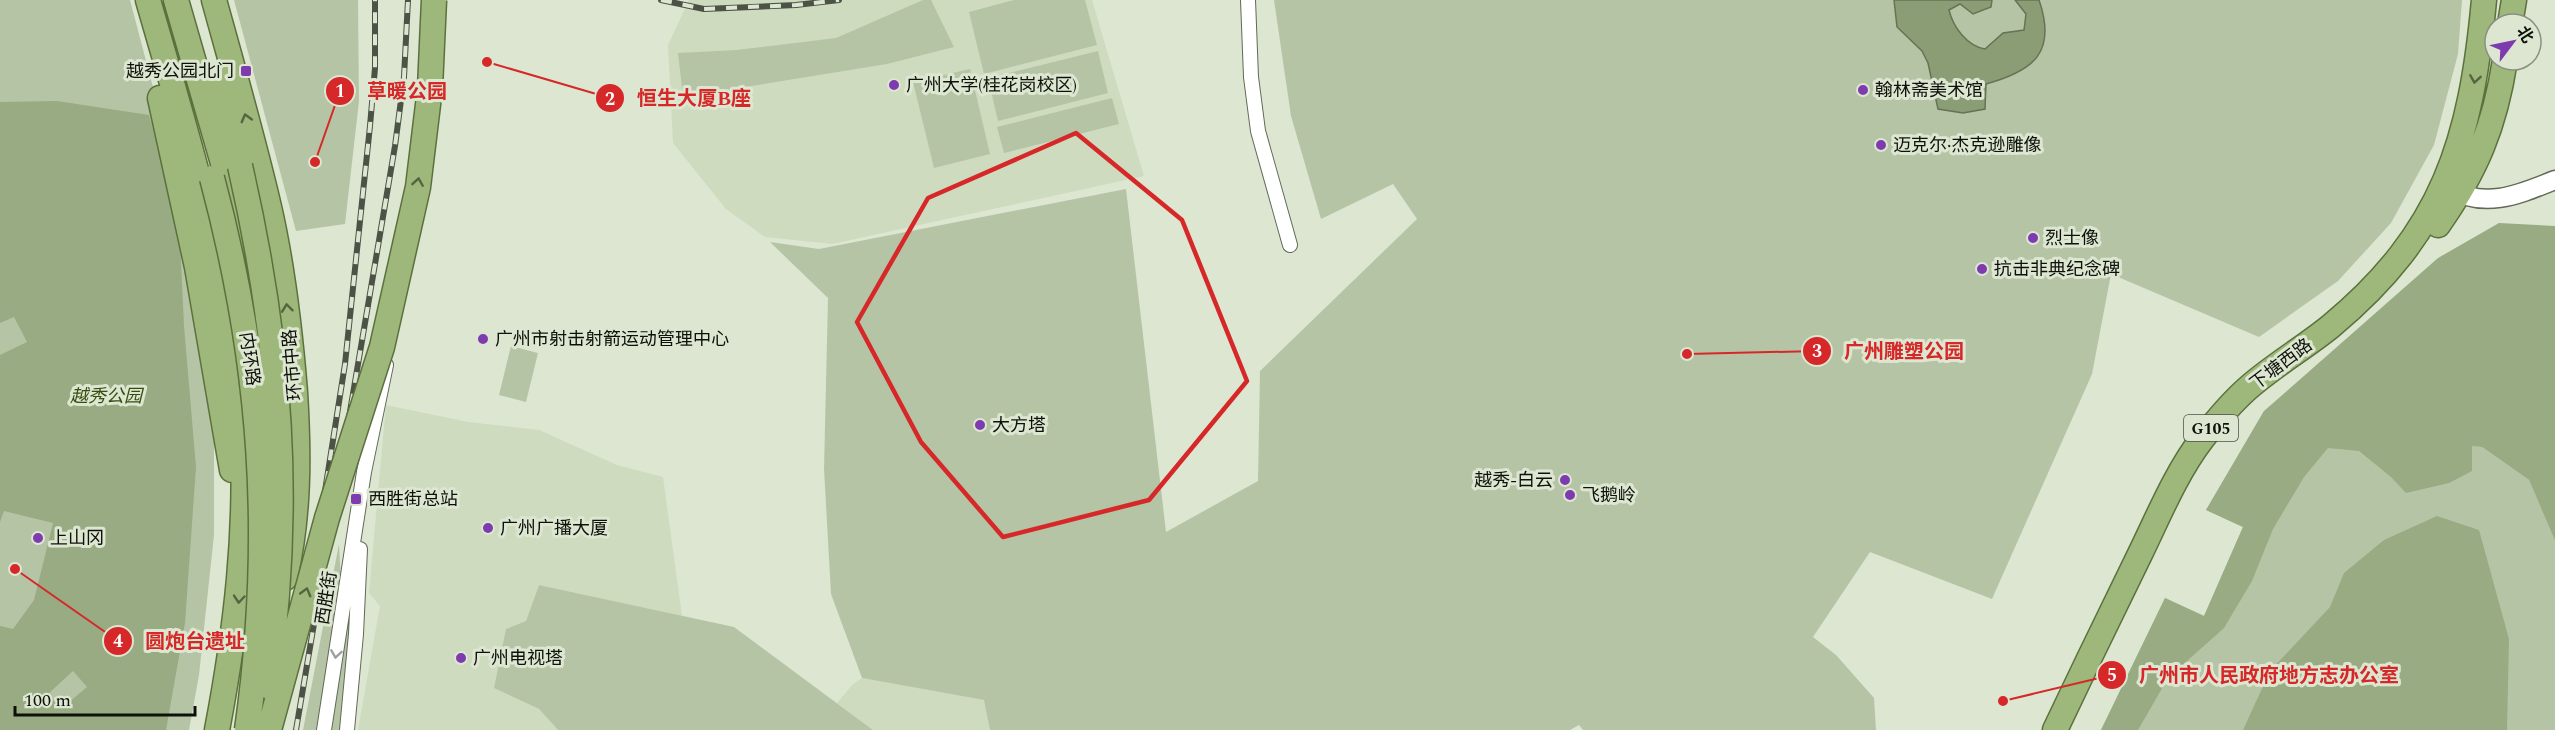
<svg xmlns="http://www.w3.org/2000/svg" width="2555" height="730" font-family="Spectral,'Noto Sans SC',serif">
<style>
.built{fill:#cedbbf}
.green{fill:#b6c4a6}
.forest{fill:#98ab83;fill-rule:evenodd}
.water{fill:#8b9d75;stroke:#667355;stroke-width:1.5}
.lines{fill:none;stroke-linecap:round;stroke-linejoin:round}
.minor-casing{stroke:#616957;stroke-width:16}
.tertiary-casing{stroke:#616957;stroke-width:21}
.trunk-casing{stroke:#5b713d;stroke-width:27}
.minor{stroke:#fff;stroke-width:14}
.tertiary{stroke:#fff;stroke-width:18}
.trunk{stroke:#9eb77a;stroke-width:24}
.rail-casing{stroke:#4d5247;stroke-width:6}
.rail{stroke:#dce6d1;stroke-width:4;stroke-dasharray:11;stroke-linecap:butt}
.trunk-bridge-casing{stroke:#5b713d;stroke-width:27;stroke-linecap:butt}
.trunk-bridge{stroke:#9eb77a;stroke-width:24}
.oneway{stroke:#566442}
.oneway2{stroke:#9fa09d}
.marked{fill:none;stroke:#d62828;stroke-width:4.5;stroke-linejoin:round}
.poi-dot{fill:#7e3baf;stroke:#dce6d1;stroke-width:2}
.labels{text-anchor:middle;stroke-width:6;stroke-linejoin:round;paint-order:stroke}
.shield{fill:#dce6d1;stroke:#4c5146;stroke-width:1.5}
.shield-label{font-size:16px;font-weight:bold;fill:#0e110a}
.poi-label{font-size:18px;fill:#0e110a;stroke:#dce6d1;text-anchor:start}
.street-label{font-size:18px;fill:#0e110a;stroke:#dce6d1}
.park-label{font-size:18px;font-style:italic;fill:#364d0f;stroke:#dce6d1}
.leader{fill:none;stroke:#d62828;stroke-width:2}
.callout-dot{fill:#d62828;stroke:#dce6d1;stroke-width:2}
.mark-label{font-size:18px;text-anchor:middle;font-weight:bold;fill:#fff}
.callout-label{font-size:20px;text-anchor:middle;font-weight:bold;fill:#d62828;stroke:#dce6d1;stroke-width:6;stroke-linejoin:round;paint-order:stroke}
</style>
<rect width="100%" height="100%" fill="#dce6d1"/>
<path class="built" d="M689,0H1092L1144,176L832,244L765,237L726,209L673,143L668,45Z
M386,405L468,422L539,430L617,465L663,477L682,616L539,585L526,621L495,688L539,709L558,730H358L380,606L369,593Z
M862,678L985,700L990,730H873L837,703L852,685Z"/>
<path class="green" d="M0,0H130L173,163L214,395V535L199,675L189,730H0Z
M234,0H358L359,101L345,224L296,231Z
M923,0H931L954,47L887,64L683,97L678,53L736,50L836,38Z
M1014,0H1085L1097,45L984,74L969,12Z
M1274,0H2462L2458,54L2434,145L2391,223L2338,281L2259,337L2111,274L2092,374L1992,599L1870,552L1813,637L1836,655L1874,698L1876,730H1583L1579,725L1570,730H990L984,700L862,678L831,594L824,469L828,298L770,242L819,249L1126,189L1166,532L1258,481L1260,371L1417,219L1393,184L1321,219L1291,116Z
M1098,51L1108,93L998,121L988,78Z
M970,69L990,154L934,168L913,82Z
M1112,98L1119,124L1004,153L997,127Z
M511,346L538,353L526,402L499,395Z
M2264,411L2482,447L2529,480L2555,541V730H2101L2165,598L2204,616L2243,527L2206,510Z
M339,544L341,583L316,730H303Z
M349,585L354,588L343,730H327Z
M539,585L734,627L873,730H558L539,709L494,688L506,629L526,621Z"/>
<path class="forest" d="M57,101L149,115L179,218L184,326L196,467L185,623L166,730H0V626L13,629L34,600L53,523L4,511L0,522V355L27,342L14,317L0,323V102ZM73,671L87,687L61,709L48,694Z
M2499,223L2555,226V541L2529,480L2482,447L2472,446V471L2449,483L2406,493L2391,477L2359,451L2328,448L2304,477L2273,529L2252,581L2224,628L2168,678L2138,730H2101L2165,598L2204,616L2243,527L2206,510L2264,411L2438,258Z
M2437,516L2479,530L2509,639L2507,730H2243L2270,671L2330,607L2344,573L2384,540Z"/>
<path class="water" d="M1894,0H1992L1991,7L1973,14L1960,4L1949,10C1953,27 1967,46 1985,49L2003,33L2024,30L2026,14L2015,0H2039C2057,52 2034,71 1986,84L1985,109L1963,113L1938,109L1928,63L1922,51L1897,27Z"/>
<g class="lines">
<g class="minor-casing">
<path id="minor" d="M1248,0L1251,77L1258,131L1290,245
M324,730L364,472L386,365
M347,730L356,634L360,549"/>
</g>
<g class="tertiary-casing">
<path id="tertiary" d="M2449,188C2485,210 2520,194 2555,180"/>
</g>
<g class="trunk-casing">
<path id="trunk" d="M148,0C188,140 234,282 242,428C248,531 236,630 217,730
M176,0L231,191L250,274
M214,0C233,69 253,138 269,207C283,268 290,330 295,392C299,456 299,516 285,578
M2510,24L2514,0
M219,78L236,149
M160,98L197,267L232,470
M2438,225C2476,171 2495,126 2505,60
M2055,730C2083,671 2111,613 2140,554C2159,515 2176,473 2202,439C2216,421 2231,403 2248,388C2274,365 2304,348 2331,326C2444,232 2471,141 2484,0"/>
</g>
<use href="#minor" class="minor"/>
<use href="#tertiary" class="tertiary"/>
<use href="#trunk" class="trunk"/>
<g class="rail-casing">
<path id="rail" d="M661,0L704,9L796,5L839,0
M299,656L345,364L370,126L375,68V0
M296,730L395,146L404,77L408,0"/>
</g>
<use href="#rail" class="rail"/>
<g class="trunk-bridge-casing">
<path id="trunk-bridge" d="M240,166C281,345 293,504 267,686
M212,178C262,365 274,538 247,730
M269,730L327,518L382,347L418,187L430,88L434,0"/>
</g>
<use href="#trunk-bridge" class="trunk-bridge"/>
</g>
<defs><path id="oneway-chevron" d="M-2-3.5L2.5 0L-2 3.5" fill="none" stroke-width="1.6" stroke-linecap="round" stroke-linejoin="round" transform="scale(1.5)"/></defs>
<g class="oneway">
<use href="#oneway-chevron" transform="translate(2475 79) rotate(99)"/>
<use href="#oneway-chevron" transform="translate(246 118) rotate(-105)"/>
<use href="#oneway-chevron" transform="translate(418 182) rotate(-81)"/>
<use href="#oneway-chevron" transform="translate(287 308) rotate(-97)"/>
<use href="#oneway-chevron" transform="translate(306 592) rotate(-75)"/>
<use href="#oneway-chevron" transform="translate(239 599) rotate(95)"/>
</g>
<use class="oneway2" href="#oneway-chevron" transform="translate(336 654) rotate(99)"/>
<path class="marked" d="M1076,133L1182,220L1247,381L1149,500L1003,537L921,442L857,322L928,198Z"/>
<g class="poi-dot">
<rect x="240" y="65" width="12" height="12" rx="3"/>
<circle cx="894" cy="85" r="6"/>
<circle cx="1863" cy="90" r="6"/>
<circle cx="1881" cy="145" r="6"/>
<circle cx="2033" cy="238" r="6"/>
<circle cx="1982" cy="269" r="6"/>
<circle cx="483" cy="339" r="6"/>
<circle cx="980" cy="425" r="6"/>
<circle cx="1565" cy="480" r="6"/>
<circle cx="1570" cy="495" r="6"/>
<rect x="350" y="493" width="12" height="12" rx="3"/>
<circle cx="488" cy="528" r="6"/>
<circle cx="38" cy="538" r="6"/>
<circle cx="461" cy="658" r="6"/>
</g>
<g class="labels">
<rect class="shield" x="2184" y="415" width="54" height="26" rx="4.5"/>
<g class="shield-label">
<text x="2211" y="434">G105</text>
</g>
<g class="poi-label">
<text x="234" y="77" text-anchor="end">越秀公园北门</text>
<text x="906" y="91">广州大学(桂花岗校区)</text>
<text x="1875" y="96">翰林斋美术馆</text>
<text x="1893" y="151">迈克尔·杰克逊雕像</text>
<text x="2045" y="244">烈士像</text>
<text x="1994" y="275">抗击非典纪念碑</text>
<text x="495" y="345">广州市射击射箭运动管理中心</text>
<text x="992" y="431">大方塔</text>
<text x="1553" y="486" text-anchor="end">越秀-白云</text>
<text x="1582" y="501">飞鹅岭</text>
<text x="368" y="505">西胜街总站</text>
<text x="500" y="534">广州广播大厦</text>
<text x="50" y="544">上山冈</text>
<text x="473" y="664">广州电视塔</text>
</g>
<g class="street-label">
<text transform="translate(250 359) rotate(82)" y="6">内环路</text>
<text transform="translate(2281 364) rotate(-37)" y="6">下塘西路</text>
<text transform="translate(292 365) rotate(-95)" y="6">环市中路</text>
<text transform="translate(326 598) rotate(-81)" y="6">西胜街</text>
</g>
<g class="park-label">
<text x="106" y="402">越秀公园</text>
</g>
</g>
<path class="leader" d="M315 162L340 91M487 62L610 98M1687 354L1817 351M15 569L118 641M2003 701L2112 675"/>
<g class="callout-dot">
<circle cx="315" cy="162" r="6"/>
<circle cx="487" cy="62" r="6"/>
<circle cx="1687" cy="354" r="6"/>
<circle cx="15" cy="569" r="6"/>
<circle cx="2003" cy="701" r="6"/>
<circle cx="340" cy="91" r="15"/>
<circle cx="610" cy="98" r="15"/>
<circle cx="1817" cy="351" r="15"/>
<circle cx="118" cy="641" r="15"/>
<circle cx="2112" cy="675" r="15"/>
</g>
<g class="mark-label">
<text x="340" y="97">1</text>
<text x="610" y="105">2</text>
<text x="1817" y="357">3</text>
<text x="118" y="647">4</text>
<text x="2112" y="681">5</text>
</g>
<g class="callout-label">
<text x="407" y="98">草暖公园</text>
<text x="694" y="105">恒生大厦B座</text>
<text x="1904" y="358">广州雕塑公园</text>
<text x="195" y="648">圆炮台遗址</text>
<text x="2269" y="682">广州市人民政府地方志办公室</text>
</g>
<g transform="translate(2513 42) rotate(58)"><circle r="28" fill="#dce6d1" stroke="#8a9181" stroke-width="1.5"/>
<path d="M0-4.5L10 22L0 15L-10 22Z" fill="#7e3baf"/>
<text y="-9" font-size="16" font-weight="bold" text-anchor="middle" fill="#0e110a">北</text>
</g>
<path d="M15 706v9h180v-9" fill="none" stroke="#0e110a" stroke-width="3"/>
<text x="24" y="706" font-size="18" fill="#0e110a" stroke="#dce6d1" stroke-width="4.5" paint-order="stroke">100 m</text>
</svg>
